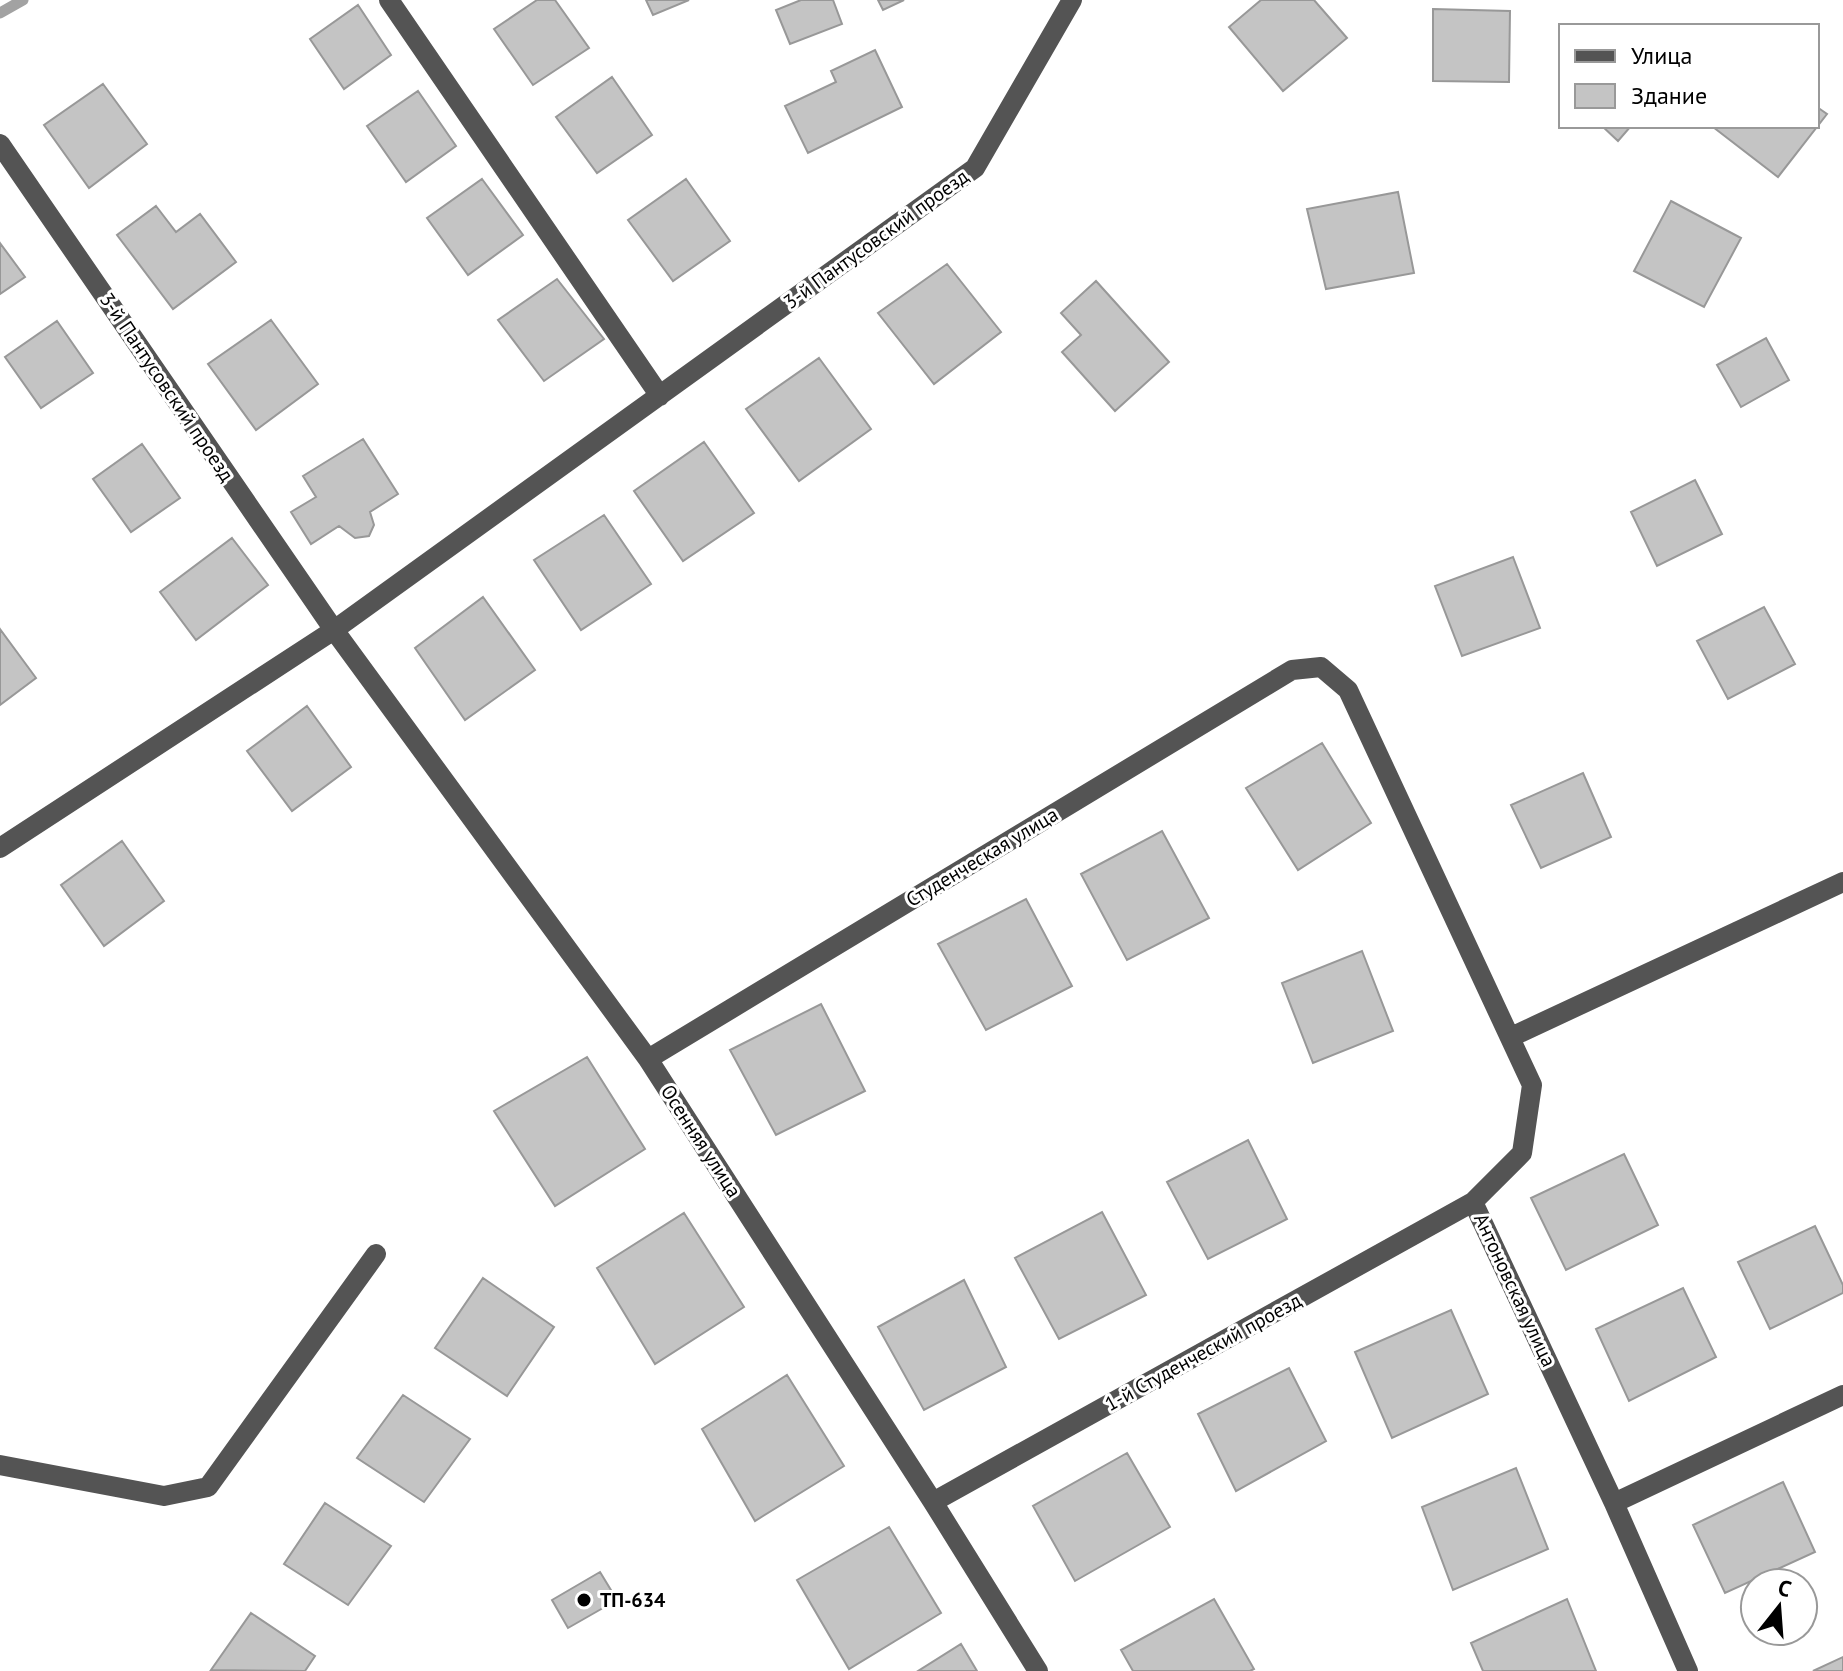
<svg xmlns="http://www.w3.org/2000/svg" width="1843" height="1671" font-family="'PT Sans',sans-serif">
<style>
.lines{fill:none;stroke-linecap:round;stroke-linejoin:round}
.stream{stroke:#a2a2a2;stroke-width:11}
.building{fill:#c4c4c4;stroke:#989898;stroke-width:2}
.minor{stroke:#545454;stroke-width:20}
.poi-dot{fill:#000;stroke:#fff;stroke-width:3}
.labels{text-anchor:middle;stroke-width:6;stroke-linejoin:round;paint-order:stroke}
.street-label{font-size:20px;fill:#000;stroke:#fff}
.poi-label{font-size:20px;font-weight:bold;fill:#000;stroke:#fff;text-anchor:start}
</style>
<rect width="100%" height="100%" fill="#fff"/>
<g class="lines">
<path class="stream" d="M0,13L23,0"/>
</g>
<path class="building" d="M537,0H555L589,48L533,85L494,29Z
M646,0H689L653,15Z
M801,0H833L842,24L790,44L776,10Z
M878,0H904L883,10Z
M1261,0H1314L1347,38L1283,91L1229,27Z
M358,5L391,55L344,89L310,39Z
M1433,9L1510,11L1509,82L1433,81Z
M875,50L902,107L808,153L785,106L836,82L831,71Z
M612,77L652,135L597,173L556,117Z
M103,84L147,144L89,188L44,125Z
M418,91L456,146L406,182L367,126Z
M1817,107L1827,114L1778,177L1713,127L1817,126Z
M1602,126H1631L1618,141Z
M482,179L523,235L468,275L427,218Z
M686,179L730,241L673,281L628,220Z
M1398,192L1414,273L1326,289L1307,209Z
M1671,201L1741,238L1704,307L1634,271Z
M156,206L176,232L200,214L236,262L173,309L117,235Z
M0,243L25,277L0,294Z
M947,264L1001,332L934,384L878,313Z
M557,279L604,339L544,381L498,320Z
M1096,281L1169,362L1115,411L1062,352L1081,335L1061,313Z
M271,320L318,384L256,430L208,364Z
M57,321L93,373L41,408L5,357Z
M1766,338L1789,380L1741,407L1717,365Z
M819,358L871,429L799,481L746,409Z
M363,439L398,494L370,512L374,525L369,536L355,538L339,526L311,544L291,512L316,497L303,476Z
M704,442L754,513L683,561L634,491Z
M142,444L180,498L131,532L93,479Z
M1695,480L1722,534L1657,566L1631,512Z
M604,515L651,584L581,630L534,560Z
M232,538L268,585L196,640L160,592Z
M1513,557L1540,628L1462,656L1435,586Z
M483,597L535,670L465,720L415,648Z
M1764,607L1795,664L1728,699L1697,641Z
M0,629L36,678L0,705Z
M307,706L351,767L292,811L247,751Z
M1322,743L1371,823L1298,870L1246,788Z
M1583,773L1611,837L1541,868L1511,805Z
M1162,831L1209,918L1127,960L1081,874Z
M122,841L164,901L104,946L61,885Z
M1026,899L1072,986L986,1030L938,944Z
M1362,951L1393,1031L1313,1063L1282,983Z
M821,1004L865,1091L776,1135L730,1050Z
M587,1057L645,1149L555,1206L494,1111Z
M1248,1140L1287,1219L1208,1259L1167,1182Z
M1624,1154L1658,1225L1566,1270L1531,1198Z
M1102,1212L1146,1295L1059,1339L1015,1258Z
M684,1213L744,1307L655,1364L597,1268Z
M1815,1226L1843,1285V1293L1770,1329L1738,1262Z
M483,1278L554,1327L507,1396L435,1348Z
M964,1280L1006,1367L924,1410L878,1327Z
M1683,1288L1716,1357L1629,1401L1596,1329Z
M1451,1310L1488,1394L1392,1438L1355,1352Z
M1289,1368L1326,1441L1236,1491L1198,1414Z
M787,1375L844,1466L755,1521L702,1429Z
M403,1395L470,1439L424,1502L357,1458Z
M1127,1453L1170,1527L1075,1581L1033,1506Z
M1516,1468L1548,1549L1453,1590L1422,1507Z
M1783,1482L1815,1552L1725,1593L1693,1525Z
M325,1503L391,1546L348,1605L284,1564Z
M889,1527L941,1613L849,1669L797,1580Z
M600,1572L617,1600L568,1628L552,1600Z
M1214,1599L1254,1669L1250,1671H1133L1121,1650Z
M1567,1599L1596,1671H1483L1471,1643Z
M251,1613L315,1656L305,1671L211,1670Z
M961,1644L977,1671H918Z
M1843,1657V1671H1813Z"/>
<g class="lines">
<path class="minor" d="M389,0L660,396
M0,144L334,630L648,1059L933,1502L1038,1671
M0,848L334,630L975,168L1072,0
M1511,1037L1843,882
M648,1059L1292,670L1321,667L1348,690L1532,1085L1522,1153L1473,1202L1614,1503L1688,1671
M0,1465L164,1496L208,1487L376,1254
M933,1502L1473,1202
M1614,1503L1843,1395"/>
</g>
<circle class="poi-dot" cx="584" cy="1600" r="8"/>
<g class="labels">
<g class="street-label">
<text transform="translate(876 239) rotate(-36)" y="7">3-й Пантусовский проезд</text>
<text transform="translate(167 387) rotate(56)" y="7">3-й Пантусовский проезд</text>
<text transform="translate(982 857) rotate(-31)" y="7">Студенческая улица</text>
<text transform="translate(701 1141) rotate(57)" y="7">Осенняя улица</text>
<text transform="translate(1515 1290) rotate(65)" y="7">Антоновская улица</text>
<text transform="translate(1203 1352) rotate(-29)" y="7">1-й Студенческий проезд</text>
</g>
<g class="poi-label">
<text x="600" y="1607">ТП-634</text>
</g>
</g>
<rect x="1559" y="24" width="260" height="104" fill="#ffffff" stroke="#999999" stroke-width="2"/>
<rect x="1575" y="50" width="40" height="12" fill="#545454" stroke="#999999" stroke-width="2"/>
<text x="1631" y="64" font-size="24" fill="#000000">Улица</text>
<rect x="1575" y="84" width="40" height="24" fill="#c4c4c4" stroke="#999999" stroke-width="2"/>
<text x="1631" y="104" font-size="24" fill="#000000">Здание</text>
<g transform="translate(1779 1607) rotate(17)"><circle r="38" fill="#ffffff" stroke="#999999" stroke-width="2"/>
<path d="M0-6L14 30L0 20L-14 30Z" fill="#000000"/>
<text y="-12" font-size="22" font-weight="bold" text-anchor="middle" fill="#000000">С</text>
</g>
</svg>
